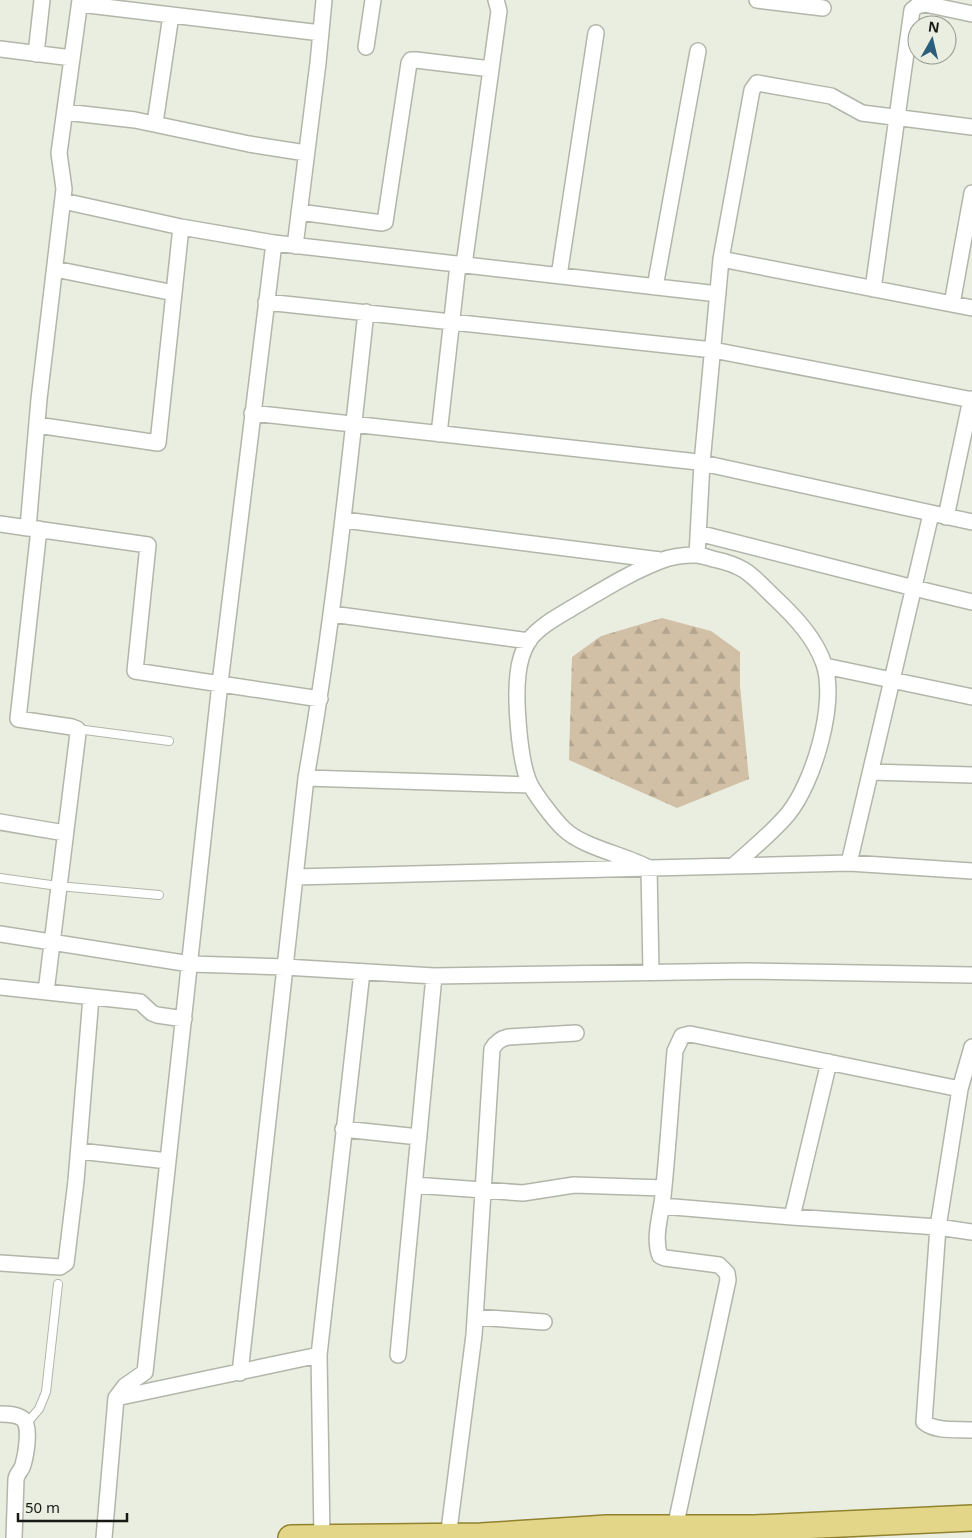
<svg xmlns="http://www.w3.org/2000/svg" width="972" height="1538" font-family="'Noto Sans',sans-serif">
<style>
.forest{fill:url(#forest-firs)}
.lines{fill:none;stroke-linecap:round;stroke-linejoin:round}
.service-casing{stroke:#b2b6aa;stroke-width:10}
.minor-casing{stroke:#b2b6aa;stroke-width:18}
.primary-casing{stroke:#91822e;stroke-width:28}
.service{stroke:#fff;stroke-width:8}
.minor{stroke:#fff;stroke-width:15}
.primary{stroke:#e3d689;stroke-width:25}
</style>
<defs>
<pattern id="forest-firs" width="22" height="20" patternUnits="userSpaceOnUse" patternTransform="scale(1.25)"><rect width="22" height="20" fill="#d1bfa6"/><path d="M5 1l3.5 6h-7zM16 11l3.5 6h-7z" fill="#b3a48e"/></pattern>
</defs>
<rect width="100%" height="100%" fill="#eaeee1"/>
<path class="forest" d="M662,618L711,631L740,652V686L749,779L677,808L569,760L572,657L601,636Z"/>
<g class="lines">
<g class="service-casing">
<path id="service" d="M77,729L169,741
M0,878L58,886L159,895
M26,1424L39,1409L46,1392L58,1284"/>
</g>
<g class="minor-casing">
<path id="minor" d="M757,0L823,8
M80,4L321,33
M366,47L373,0
M0,49L72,58
M36,54L42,0
M65,112L135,120L249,144L306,153
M155,123L171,15
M299,212L382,223L385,222L409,63L411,60H416L491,69
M181,227L274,243
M295,246L318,63L324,0
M721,259L752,90L757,83L831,96L862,113L972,127
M464,265L499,11L496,0
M55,269L174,293
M559,276L596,33
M655,287L698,51
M873,289L912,10L917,6L925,4L972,14
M266,302L713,350L972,400
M952,304L972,193
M252,413L698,462L972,522
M37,425L158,443L181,227L63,201
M439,434L458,265
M931,514L849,863L972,871
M946,517L971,399
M344,520L660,560
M0,524L28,528L39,399L64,189L59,153L80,0
M29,528L148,545L135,671L320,699
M39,529L18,719L72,727L77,729L78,733L46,992
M698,533L914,588L972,602
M697,555L702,463L721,259L972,308
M332,614L529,641
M825,666L972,697
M871,772L972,775
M306,778L530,785
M0,822L65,833
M295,877L849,863
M0,934L190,964L285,967L434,976L746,971L972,975
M651,972L649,868C625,855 582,847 564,829C555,821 533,792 529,782C519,759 515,699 518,674C519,663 523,650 529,640C540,626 557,617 572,608C601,591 629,573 660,561C670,557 684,555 695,555C701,555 707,557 713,559C747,566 752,576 776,599C795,617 815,638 824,664C837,703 814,782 788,814C772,833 752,849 733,866
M0,987L140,1002L152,1013L157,1015L184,1019
M972,1047L960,1089L938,1227L972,1232
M343,1129L419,1137
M79,1151L168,1161
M414,1185L523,1193L574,1185L664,1188
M662,1206L792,1217L938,1227L924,1422C936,1432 957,1429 972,1430
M792,1217L829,1062
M0,1263L60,1267L66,1263L76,1181L91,997
M475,1317L544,1322
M319,1355L322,1537
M398,1355L434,976
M240,1373L306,778C333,624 349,468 366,312
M116,1398L319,1355L362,972
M0,1414C7,1414 17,1414 23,1419C31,1426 26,1455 23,1465C22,1470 17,1473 16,1479L14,1538
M675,1528L728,1280L727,1273L719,1265L665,1258L660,1256C653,1238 661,1215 663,1196C668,1148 671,1099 675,1051L682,1036L690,1034L960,1089
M104,1538L116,1398L125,1386L145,1372L220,683L274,243L718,294
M448,1538L474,1335L492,1049C496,1042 500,1039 508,1037L576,1033"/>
</g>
<g class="primary-casing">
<path id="primary" d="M291,1538L481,1536L607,1528H755L972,1518"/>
</g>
<use href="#service" class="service"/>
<use href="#minor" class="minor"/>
<use href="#primary" class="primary"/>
</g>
<g transform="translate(932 40) rotate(8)"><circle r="24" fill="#eaeee1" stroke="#969990"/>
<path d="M0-4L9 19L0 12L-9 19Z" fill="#2b5e7b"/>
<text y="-8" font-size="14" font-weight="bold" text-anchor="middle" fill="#191a16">N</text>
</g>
<path d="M18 1513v8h109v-8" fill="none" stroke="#191a16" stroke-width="2.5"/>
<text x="25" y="1513" font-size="15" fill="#191a16" stroke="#eaeee1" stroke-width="4" paint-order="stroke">50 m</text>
</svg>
